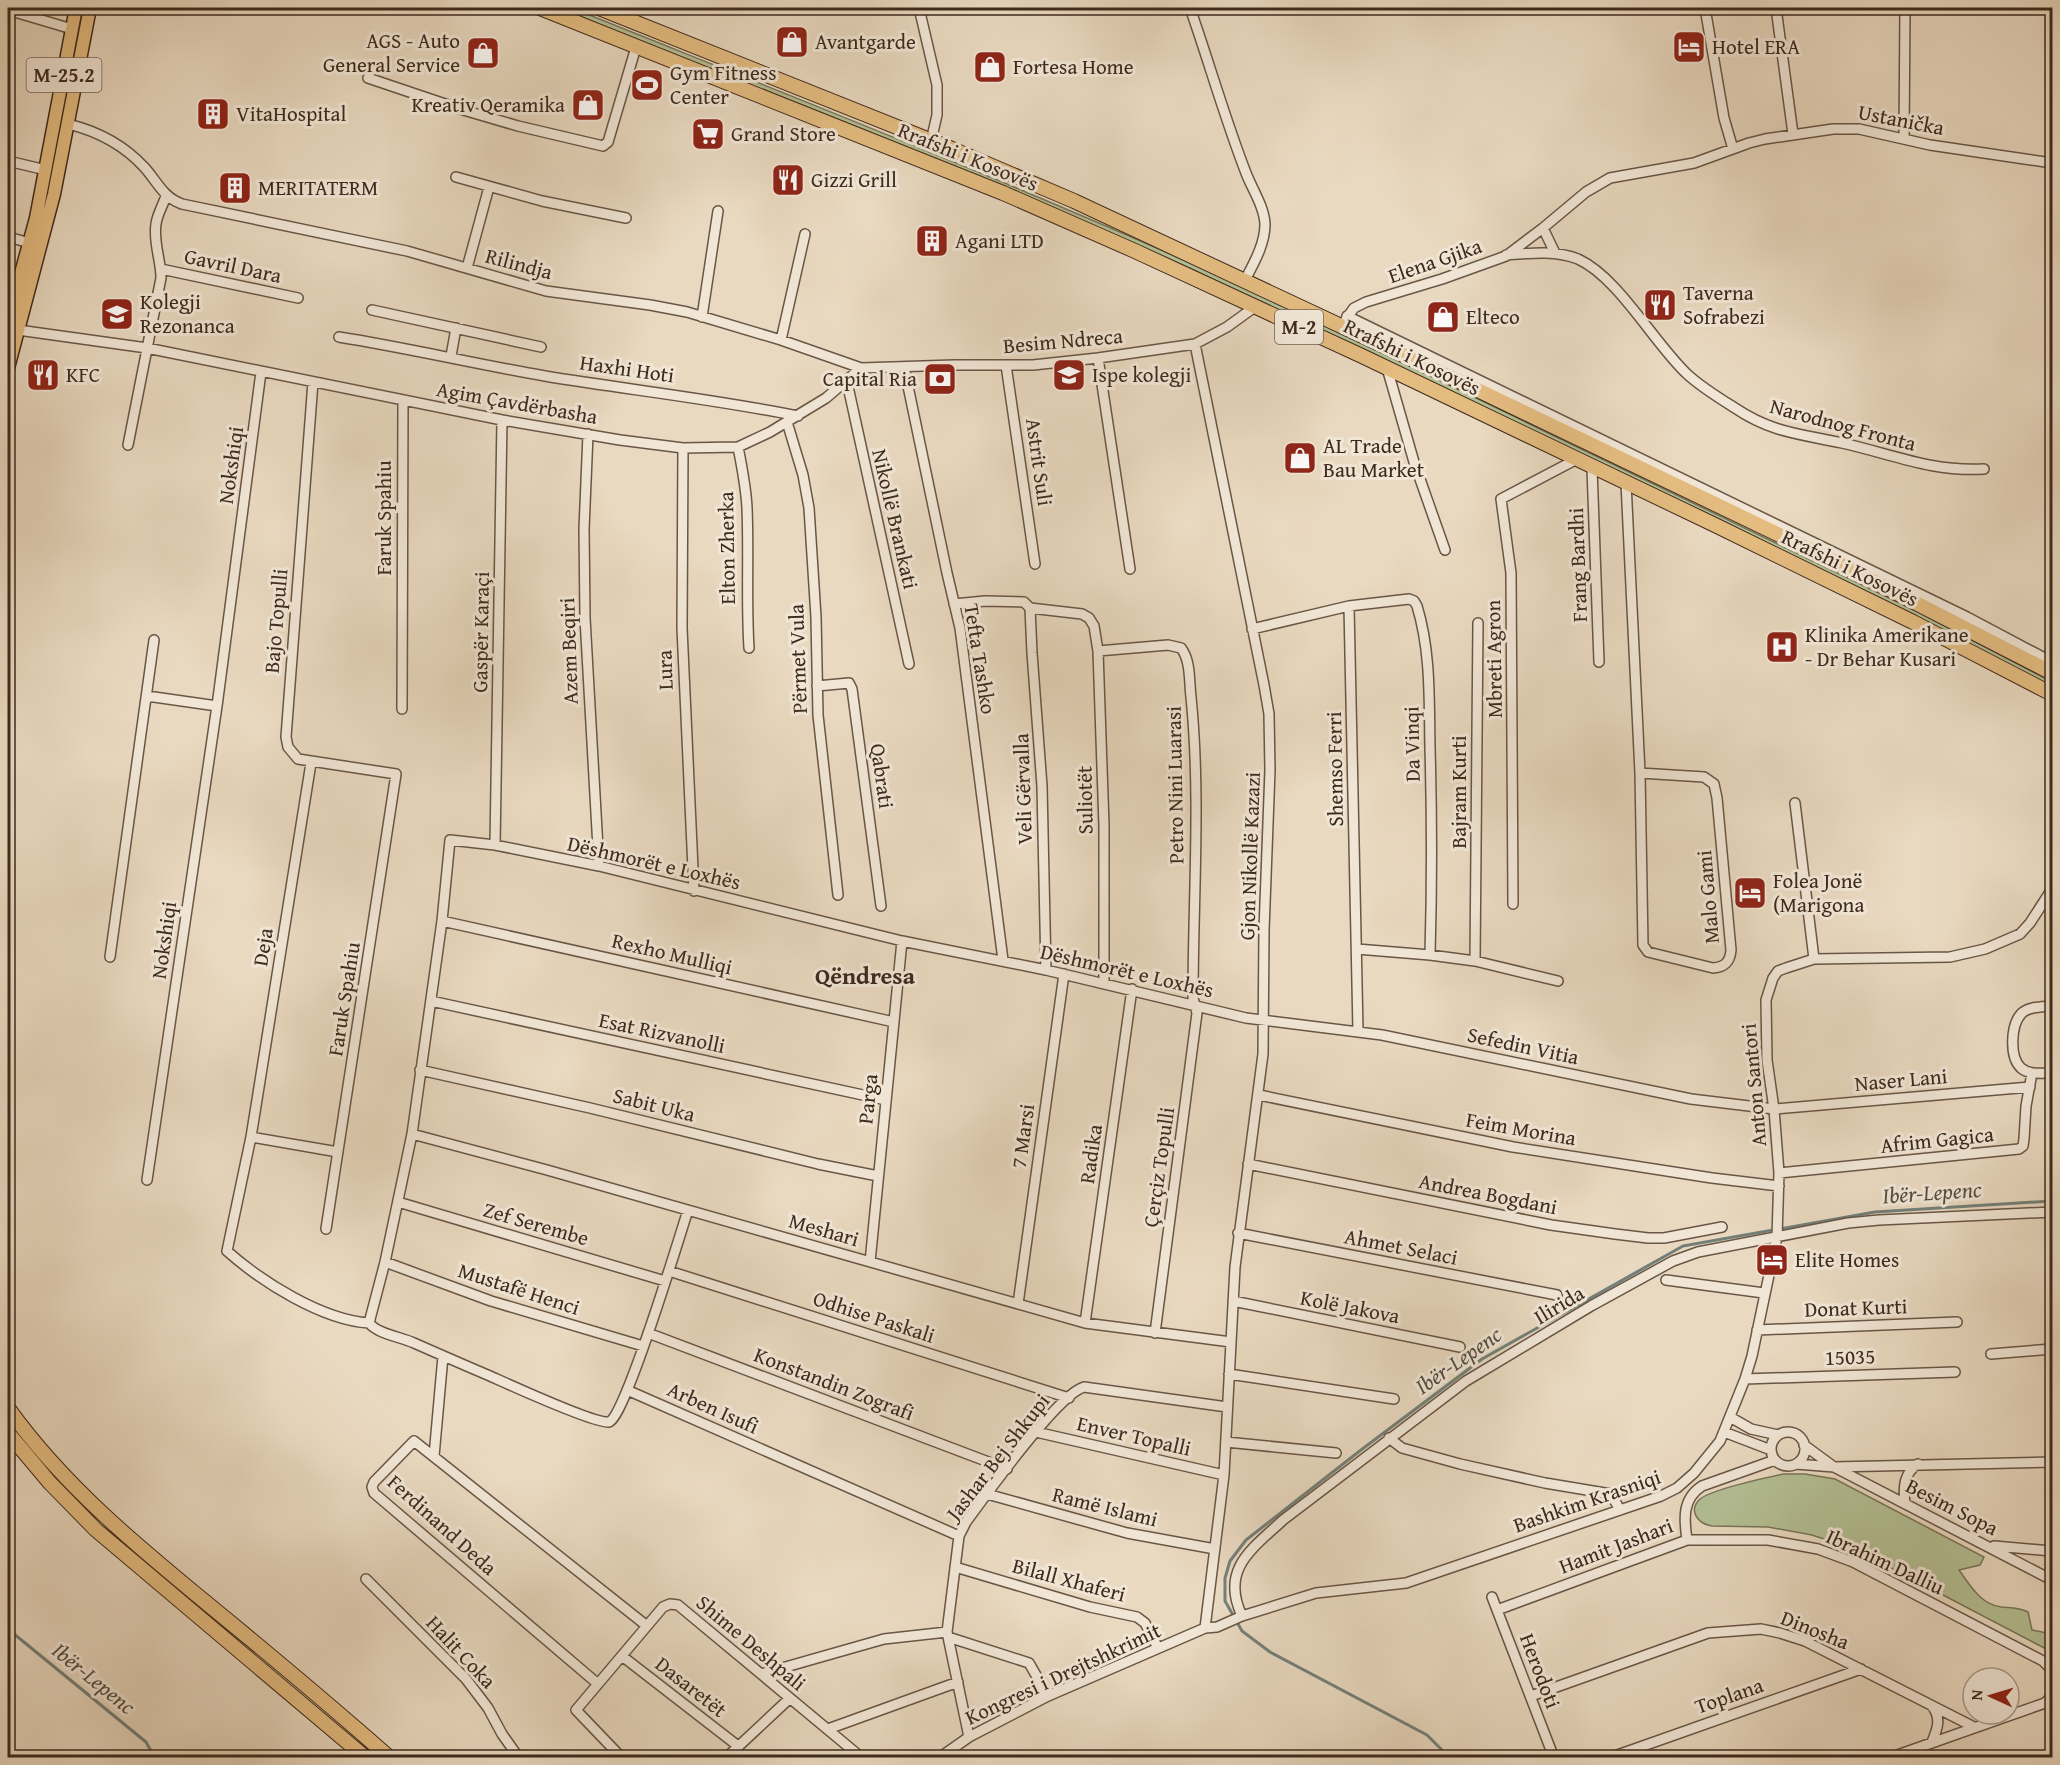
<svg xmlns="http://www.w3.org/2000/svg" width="2060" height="1765" font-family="'Gentium Book Plus',serif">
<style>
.green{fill:#b4c095;stroke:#797559;stroke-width:1.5}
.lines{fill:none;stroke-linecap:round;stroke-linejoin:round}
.stream{stroke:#738079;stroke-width:3}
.minor-casing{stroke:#695646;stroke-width:12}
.major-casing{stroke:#3e2a1d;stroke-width:15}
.highway-casing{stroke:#3e2a1d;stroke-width:16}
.minor{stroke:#f1e6d6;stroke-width:9}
.major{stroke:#e4bc80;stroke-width:12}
.highway{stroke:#e4bc80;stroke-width:14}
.labels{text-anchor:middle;stroke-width:6;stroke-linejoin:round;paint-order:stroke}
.shield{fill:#f1e6d6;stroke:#746254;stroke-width:1.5}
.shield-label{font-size:20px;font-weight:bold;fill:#3e2a1d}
.poi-label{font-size:21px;fill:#3e2a1d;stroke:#f1e6d6;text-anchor:start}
.street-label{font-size:21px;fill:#3e2a1d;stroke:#f1e6d6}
.water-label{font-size:22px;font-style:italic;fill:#544e43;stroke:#f1e6d6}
.quarter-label{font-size:24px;font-weight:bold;fill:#3e2a1d;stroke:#f1e6d6}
</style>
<rect width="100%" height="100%" fill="#e9d9c0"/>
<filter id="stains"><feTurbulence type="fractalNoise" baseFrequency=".00333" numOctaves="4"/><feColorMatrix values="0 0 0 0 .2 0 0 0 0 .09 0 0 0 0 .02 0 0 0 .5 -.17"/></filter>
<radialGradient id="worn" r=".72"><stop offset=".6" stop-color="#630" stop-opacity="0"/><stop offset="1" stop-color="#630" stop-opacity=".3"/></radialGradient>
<path class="green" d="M559,8H572C813,105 1055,199 1292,309L1918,612L2052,682V689L1194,270L1030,198Z
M1784,1474H1805L1835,1479L1984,1557L1980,1565L1959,1570C1970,1585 1980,1604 2001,1607C2012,1608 2018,1607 2028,1612L2032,1630L2052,1634V1652L1857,1550L1812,1535L1768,1527L1712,1526C1699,1524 1688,1512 1699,1500C1708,1490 1769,1477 1784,1474Z"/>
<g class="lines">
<path class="stream" d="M8,1629L146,1742L155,1758
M1450,1758L1427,1735L1270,1652L1242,1631L1225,1601V1578L1230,1561L1246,1540L1361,1450L1482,1359L1683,1246L1875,1212L2052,1201"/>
<g class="minor-casing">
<path id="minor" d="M919,8L937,85V115L931,141
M1190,8C1209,62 1225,119 1246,173C1252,189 1264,206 1265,224C1265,244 1254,263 1245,280
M1705,8L1724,118L1733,149
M1776,8L1793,134
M8,10L72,29
M368,78L460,109L518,126L603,146L608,142L636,47
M68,124C97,131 125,146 145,168C158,183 163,197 182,204L407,251L546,291L650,305L687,312L781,340L861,368L954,365H1033L1098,358L1195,344L1227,327L1256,306
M1904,139L1905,8
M8,161L46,170
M456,177L542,201L626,218
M1543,228L1555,253
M8,237L30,243
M1506,255C1530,253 1556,250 1578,259C1618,277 1654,343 1687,374C1701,387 1719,398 1735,408C1772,433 1801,434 1842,443C1892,454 1931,472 1984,469
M467,268L489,187
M161,269L298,298
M372,310L541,347
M1347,316L1967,617L2052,662
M702,317L718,211
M1346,319L1354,308L1366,302L1442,279L1506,256L1543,228L1586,192L1610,178L1694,163L1749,143L1765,139L1833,129H1859L1930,145L2052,163
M18,330L147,348L502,420L620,440L683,448L738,447L770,432L826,398L861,368
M339,337C408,348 476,364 545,376C630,390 714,399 798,416
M781,340L805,234
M1195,344L1264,685L1269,714L1270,770L1264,930L1263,1054L1235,1267L1224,1475L1205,1628
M451,356L456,328
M1098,358L1130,569
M1006,365L1035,564
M904,367L947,573L960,628L1003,960
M1387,368L1414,462L1445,550
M313,382L286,737L288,747L298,759L396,774L326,1229
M847,382L909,664
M787,422L803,475L809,508L816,617L818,715L838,895
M588,434L584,529L585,618L599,866
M128,445L161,278C161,260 153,242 156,224C157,215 163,205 166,196
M738,447C742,467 746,487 747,508C749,554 746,601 749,648
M683,448L682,628L694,891
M1592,468L1599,662
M1626,483L1640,773L1643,945L1648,952L1713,968C1725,967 1730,962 1731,950L1717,798L1714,784L1704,777L1640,773
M954,604L985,601L1024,602L1030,608L1082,614L1089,618L1094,626L1098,651L1104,825V983
M1349,606L1358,1031
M1030,608L1032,653L1042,786L1046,970
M1252,629L1349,606L1409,599L1414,601L1417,606C1431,652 1429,700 1430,748C1432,817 1432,886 1430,955
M1098,651L1168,645L1181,648C1191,661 1189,681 1191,697C1201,797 1193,898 1193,998L1197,1013L1155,1333
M817,686L849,683L852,689L881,906
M147,696L217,706
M402,709L403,400
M311,763L251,1137L227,1251C262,1282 322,1320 369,1323
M1795,803L1814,959
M495,845L502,420
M1513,904L1511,573L1501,499L1577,459
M442,921L894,1022
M1357,949L1430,955L1475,961L1558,981
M110,957L154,640
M1475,961L1478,623
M431,1001L886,1100
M2052,1006C2043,1007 2028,1006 2021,1014C2011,1025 2009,1057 2021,1068C2029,1075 2042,1073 2052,1073
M420,1070L590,1108L818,1164L878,1176
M1259,1095L1513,1147L1712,1178L1779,1186
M412,1134L547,1170L1085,1323L1231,1342
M251,1137L338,1152
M1248,1164L1551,1225L1615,1234L1648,1238H1664L1722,1227
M1779,1173L2019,1149L2023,1146L2024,1139L2026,1106L2032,1073
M147,1180L217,706L261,372
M398,1202L665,1281
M688,1210C680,1235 624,1420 609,1422C595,1424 508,1384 490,1376C464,1365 439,1354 414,1343C401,1337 378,1334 369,1323L385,1262L412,1134L442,921L450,840L495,845L599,866L902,941L1046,970L1246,1018L1382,1035L1691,1099L1774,1109L2030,1087
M1238,1233L1557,1295
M385,1262L491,1301L643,1346
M870,1262L902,941
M669,1271L1069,1398
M1666,1280L1764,1293
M1233,1301L1460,1347
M1018,1304L1064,974
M1085,1323L1132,989
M1757,1330L1957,1322
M648,1333L1007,1469
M1991,1354L2052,1349
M1229,1374L1394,1399
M1745,1379L1955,1372
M627,1390L959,1536
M1730,1417L1751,1429L1778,1435
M1036,1432L1224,1475
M1724,1432L1771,1450
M1771 1449a17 17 0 1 1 34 0a17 17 0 1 1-34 0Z
M1389,1438L1402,1448L1460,1464L1545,1483L1611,1494L1620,1510
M1226,1442L1336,1453
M1804,1445L1834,1467L2052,1580
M434,1456L443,1356
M1796,1464L1834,1467L2052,1462
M987,1494L1127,1533L1215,1549
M1905,1503C1903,1487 1904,1473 1918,1464
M1687,1540C1684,1519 1682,1499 1702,1486L1775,1460
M1994,1546L2052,1551
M955,1567L1090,1607L1137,1617L1145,1623L1158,1648
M366,1579L466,1679L488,1708L502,1734L519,1758
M1492,1597L1554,1758
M1497,1610L1687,1540H1768L1818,1549L1853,1562L2043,1661L2052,1670
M1242,1616C1220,1569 1252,1549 1283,1520L1466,1381L1591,1306L1673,1261L1698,1252L1848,1223L1879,1220L2052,1212
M948,1637L1029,1663L1048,1696
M622,1656L738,1746
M761,1674L884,1639L947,1632
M598,1684L374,1493L372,1487L374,1482L414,1441L647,1626
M1531,1696L1708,1633L1761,1629L1780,1633L1805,1641L1974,1727
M828,1729L958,1682
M969,1737L947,1632L959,1536L966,1522C986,1495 1057,1395 1084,1387L1227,1407
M1932,1742C1937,1730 1942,1718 1932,1706
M622,1758L576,1710L663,1607L670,1604L678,1605L862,1758
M726,1758L789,1699
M939,1758L969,1737L1048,1696L1205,1628L1217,1627L1242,1616L1316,1593L1406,1583L1661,1496L1677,1488L1694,1473L1720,1441L1745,1379L1752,1356L1777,1237L1779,1173L1774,1109L1767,1060L1766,1000L1773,978L1778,971L1786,968L1814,959L1950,957L1985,949L2020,934L2030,923L2052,889
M1609,1758L1861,1669
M1889,1758L2045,1703L2052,1696"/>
</g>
<g class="major-casing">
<path id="major" d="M8,321L36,218L76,8
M8,368L54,194L90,8"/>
</g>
<g class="highway-casing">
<path id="highway" d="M540,8L1003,193L1135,251L1362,356L1715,525L1913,622L2052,694
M599,8L952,149L1074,201L1465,384L1838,563L2052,673
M8,1408C63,1485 136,1545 209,1605C270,1655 331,1706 390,1758
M8,1433L50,1483L96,1530L366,1758"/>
</g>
<use href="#minor" class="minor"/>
<use href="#major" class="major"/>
<use href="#highway" class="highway"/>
</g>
<defs>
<g id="shop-square" transform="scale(1.725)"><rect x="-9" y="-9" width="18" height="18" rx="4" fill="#8f2418" stroke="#f1e6d6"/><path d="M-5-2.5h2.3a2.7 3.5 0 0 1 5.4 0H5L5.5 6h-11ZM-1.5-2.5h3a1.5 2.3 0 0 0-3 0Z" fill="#fff"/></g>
<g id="hotel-square" transform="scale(1.725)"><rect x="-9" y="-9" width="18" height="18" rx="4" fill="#8f2418" stroke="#f1e6d6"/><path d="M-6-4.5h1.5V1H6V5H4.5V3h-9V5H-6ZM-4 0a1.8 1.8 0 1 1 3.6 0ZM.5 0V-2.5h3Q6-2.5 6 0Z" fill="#fff"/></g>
<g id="stadium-square" transform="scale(1.725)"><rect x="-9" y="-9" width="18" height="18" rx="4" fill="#8f2418" stroke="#f1e6d6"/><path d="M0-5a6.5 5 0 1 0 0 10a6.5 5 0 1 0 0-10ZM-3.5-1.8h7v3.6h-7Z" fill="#fff"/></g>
<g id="building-square" transform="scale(1.725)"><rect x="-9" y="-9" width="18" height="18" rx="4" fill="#8f2418" stroke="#f1e6d6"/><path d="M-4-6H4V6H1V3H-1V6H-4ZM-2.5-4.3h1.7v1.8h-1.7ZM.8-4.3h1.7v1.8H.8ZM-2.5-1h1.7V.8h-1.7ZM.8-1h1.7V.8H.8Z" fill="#fff"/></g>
<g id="supermarket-square" transform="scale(1.725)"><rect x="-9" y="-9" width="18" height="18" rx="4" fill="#8f2418" stroke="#f1e6d6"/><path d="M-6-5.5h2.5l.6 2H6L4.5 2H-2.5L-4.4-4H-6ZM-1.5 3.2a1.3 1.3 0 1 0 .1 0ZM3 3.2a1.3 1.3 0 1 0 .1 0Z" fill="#fff"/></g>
<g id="restaurant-square" transform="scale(1.725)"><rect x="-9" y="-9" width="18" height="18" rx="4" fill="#8f2418" stroke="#f1e6d6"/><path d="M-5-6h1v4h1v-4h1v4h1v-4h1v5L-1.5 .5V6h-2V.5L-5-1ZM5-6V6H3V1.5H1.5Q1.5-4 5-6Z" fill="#fff"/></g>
<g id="university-square" transform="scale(1.725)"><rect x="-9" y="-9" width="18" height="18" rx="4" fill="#8f2418" stroke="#f1e6d6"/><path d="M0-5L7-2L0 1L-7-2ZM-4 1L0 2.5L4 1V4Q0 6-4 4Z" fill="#fff"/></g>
<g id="bank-square" transform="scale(1.725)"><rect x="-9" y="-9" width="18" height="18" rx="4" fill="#8f2418" stroke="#f1e6d6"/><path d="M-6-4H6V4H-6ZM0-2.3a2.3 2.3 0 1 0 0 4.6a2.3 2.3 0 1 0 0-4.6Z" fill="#fff"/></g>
<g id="hospital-square" transform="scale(1.725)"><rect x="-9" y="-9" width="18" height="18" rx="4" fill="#8f2418" stroke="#f1e6d6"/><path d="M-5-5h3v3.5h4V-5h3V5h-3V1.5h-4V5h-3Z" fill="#fff"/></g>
</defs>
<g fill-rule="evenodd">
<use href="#shop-square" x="792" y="42"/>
<use href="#hotel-square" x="1689" y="47"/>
<use href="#shop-square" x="483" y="53"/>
<use href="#shop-square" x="990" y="67"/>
<use href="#stadium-square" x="647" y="85"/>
<use href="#shop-square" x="588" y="105"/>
<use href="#building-square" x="213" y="114"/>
<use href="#supermarket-square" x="708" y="134"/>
<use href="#restaurant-square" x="788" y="180"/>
<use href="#building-square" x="235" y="188"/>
<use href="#building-square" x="932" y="241"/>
<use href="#restaurant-square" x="1660" y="305"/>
<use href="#university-square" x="117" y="314"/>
<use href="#shop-square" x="1443" y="317"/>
<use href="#restaurant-square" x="43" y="375"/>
<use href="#university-square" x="1069" y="375"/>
<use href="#bank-square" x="940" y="379"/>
<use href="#shop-square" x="1300" y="458"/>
<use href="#hospital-square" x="1782" y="647"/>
<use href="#hotel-square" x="1750" y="893"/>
<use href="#hotel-square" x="1772" y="1260"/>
</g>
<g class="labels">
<g class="shield">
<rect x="26.5" y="58" width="75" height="34" rx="4.5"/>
<rect x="1275" y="310" width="48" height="34" rx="4.5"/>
</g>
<g class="shield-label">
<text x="64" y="82">M-25.2</text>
<text x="1299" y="334">M-2</text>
</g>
<g class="poi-label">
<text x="460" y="48" text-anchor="end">AGS - Auto<tspan x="460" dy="24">General Service</tspan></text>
<text x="815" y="49">Avantgarde</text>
<text x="1712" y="54">Hotel ERA</text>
<text x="1013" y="74">Fortesa Home</text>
<text x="670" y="80">Gym Fitness<tspan x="670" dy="24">Center</tspan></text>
<text x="565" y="112" text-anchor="end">Kreativ Qeramika</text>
<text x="236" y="121">VitaHospital</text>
<text x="731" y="141">Grand Store</text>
<text x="811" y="187">Gizzi Grill</text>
<text x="258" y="195">MERITATERM</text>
<text x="955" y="248">Agani LTD</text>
<text x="1683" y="300">Taverna<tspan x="1683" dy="24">Sofrabezi</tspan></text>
<text x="140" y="309">Kolegji<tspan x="140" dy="24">Rezonanca</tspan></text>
<text x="1466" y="324">Elteco</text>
<text x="66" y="382">KFC</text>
<text x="1092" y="382">Ispe kolegji</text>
<text x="917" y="386" text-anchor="end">Capital Ria</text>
<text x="1323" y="453">AL Trade<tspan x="1323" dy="24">Bau Market</tspan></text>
<text x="1805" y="642">Klinika Amerikane<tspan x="1805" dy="24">- Dr Behar Kusari</tspan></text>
<text x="1773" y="888">Folea Jonë<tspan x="1773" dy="24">(Marigona</tspan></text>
<text x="1795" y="1267">Elite Homes</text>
</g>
<g class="street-label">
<text transform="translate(1901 120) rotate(11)" y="7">Ustanička</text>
<text transform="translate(968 157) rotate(22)" y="7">Rrafshi i Kosovës</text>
<text transform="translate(1435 261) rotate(-19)" y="7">Elena Gjika</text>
<text transform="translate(519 264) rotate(15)" y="7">Rilindja</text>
<text transform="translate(233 266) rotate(12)" y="7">Gavril Dara</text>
<text transform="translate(1063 341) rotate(-5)" y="7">Besim Ndreca</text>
<text transform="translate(1412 357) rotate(26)" y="7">Rrafshi i Kosovës</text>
<text transform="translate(627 369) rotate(8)" y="7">Haxhi Hoti</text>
<text transform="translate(517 403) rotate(10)" y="7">Agim Çavdërbasha</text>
<text transform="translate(1843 425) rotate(15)" y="7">Narodnog Fronta</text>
<text transform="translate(1039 462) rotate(82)" y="7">Astrit Suli</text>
<text transform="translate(231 465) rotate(-82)" y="7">Nokshiqi</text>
<text transform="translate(384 518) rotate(-90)" y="7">Faruk Spahiu</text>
<text transform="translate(895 519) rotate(77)" y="7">Nikollë Brankati</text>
<text transform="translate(727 548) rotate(-91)" y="7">Elton Zherka</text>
<text transform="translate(1578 565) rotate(-92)" y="7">Frang Bardhi</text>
<text transform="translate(1850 568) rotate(26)" y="7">Rrafshi i Kosovës</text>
<text transform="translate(276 621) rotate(-85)" y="7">Bajo Topulli</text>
<text transform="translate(481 632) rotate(-89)" y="7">Gaspër Karaçi</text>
<text transform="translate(569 651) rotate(-92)" y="7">Azem Beqiri</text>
<text transform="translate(798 659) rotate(-92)" y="7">Përmet Vula</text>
<text transform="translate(980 659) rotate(81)" y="7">Tefta Tashko</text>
<text transform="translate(1494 659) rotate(-91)" y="7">Mbreti Agron</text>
<text transform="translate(665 670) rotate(-92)" y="7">Lura</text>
<text transform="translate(1412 744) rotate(-91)" y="7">Da Vinqi</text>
<text transform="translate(1335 769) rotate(-91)" y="7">Shemso Ferri</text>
<text transform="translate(882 776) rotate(82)" y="7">Qabrati</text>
<text transform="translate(1175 785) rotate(-91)" y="7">Petro Nini Luarasi</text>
<text transform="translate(1023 789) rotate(-92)" y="7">Veli Gërvalla</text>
<text transform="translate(1459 792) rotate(-90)" y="7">Bajram Kurti</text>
<text transform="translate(1085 800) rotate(-91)" y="7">Suliotët</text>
<text transform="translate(1250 856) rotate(-88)" y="7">Gjon Nikollë Kazazi</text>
<text transform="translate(654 863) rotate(13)" y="7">Dëshmorët e Loxhës</text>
<text transform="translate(1708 897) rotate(-95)" y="7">Malo Gami</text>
<text transform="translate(164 940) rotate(-82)" y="7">Nokshiqi</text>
<text transform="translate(263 947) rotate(-81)" y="7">Deja</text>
<text transform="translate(672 954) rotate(13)" y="7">Rexho Mulliqi</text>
<text transform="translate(1127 971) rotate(13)" y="7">Dëshmorët e Loxhës</text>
<text transform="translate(344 999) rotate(-81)" y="7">Faruk Spahiu</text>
<text transform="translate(662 1033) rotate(12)" y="7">Esat Rizvanolli</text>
<text transform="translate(1523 1046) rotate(12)" y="7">Sefedin Vitia</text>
<text transform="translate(1901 1080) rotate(-5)" y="7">Naser Lani</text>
<text transform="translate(1754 1085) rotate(-95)" y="7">Anton Santori</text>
<text transform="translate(868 1099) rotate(-84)" y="7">Parga</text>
<text transform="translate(654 1105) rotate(14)" y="7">Sabit Uka</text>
<text transform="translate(1521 1129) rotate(10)" y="7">Feim Morina</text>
<text transform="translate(1023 1136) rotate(-82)" y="7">7 Marsi</text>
<text transform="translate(1937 1140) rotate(-6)" y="7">Afrim Gagica</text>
<text transform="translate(1091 1154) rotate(-82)" y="7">Radika</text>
<text transform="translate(1159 1167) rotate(-82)" y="7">Çerçiz Topulli</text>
<text transform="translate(1488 1194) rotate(11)" y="7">Andrea Bogdani</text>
<text transform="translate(536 1224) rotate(16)" y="7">Zef Serembe</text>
<text transform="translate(824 1230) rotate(16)" y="7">Meshari</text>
<text transform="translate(1401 1247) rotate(11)" y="7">Ahmet Selaci</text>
<text transform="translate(519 1289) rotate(18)" y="7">Mustafë Henci</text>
<text transform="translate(1559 1305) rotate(-31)" y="7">Ilirida</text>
<text transform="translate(1350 1307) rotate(11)" y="7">Kolë Jakova</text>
<text transform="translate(1856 1308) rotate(-2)" y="7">Donat Kurti</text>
<text transform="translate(874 1317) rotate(18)" y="7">Odhise Paskali</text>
<text transform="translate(1850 1357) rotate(-2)" y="7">15035</text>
<text transform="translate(834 1384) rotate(21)" y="7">Konstandin Zografi</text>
<text transform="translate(713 1408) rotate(24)" y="7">Arben Isufi</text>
<text transform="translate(1134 1436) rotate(13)" y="7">Enver Topalli</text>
<text transform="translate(998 1457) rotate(-52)" y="7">Jashar Bej Shkupi</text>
<text transform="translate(1587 1501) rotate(-19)" y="7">Bashkim Krasniqi</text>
<text transform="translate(1105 1507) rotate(14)" y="7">Ramë Islami</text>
<text transform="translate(1952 1507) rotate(27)" y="7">Besim Sopa</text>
<text transform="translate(442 1525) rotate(42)" y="7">Ferdinand Deda</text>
<text transform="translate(1616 1546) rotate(-21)" y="7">Hamit Jashari</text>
<text transform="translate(1885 1562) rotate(25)" y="7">Ibrahim Dalliu</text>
<text transform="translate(1069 1580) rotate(15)" y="7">Bilall Xhaferi</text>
<text transform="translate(1815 1630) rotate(22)" y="7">Dinosha</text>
<text transform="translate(751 1643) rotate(40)" y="7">Shime Deshpali</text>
<text transform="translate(461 1652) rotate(47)" y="7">Halit Coka</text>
<text transform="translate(1540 1671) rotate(69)" y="7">Herodoti</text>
<text transform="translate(1063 1674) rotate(-25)" y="7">Kongresi i Drejtshkrimit</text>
<text transform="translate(691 1687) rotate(38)" y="7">Dasaretët</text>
<text transform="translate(1729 1696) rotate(-19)" y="7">Toplana</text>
</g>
<g class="water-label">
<text transform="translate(1932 1192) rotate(-4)" y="8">Ibër-Lepenc</text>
<text transform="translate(1458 1360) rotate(-35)" y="8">Ibër-Lepenc</text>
<text transform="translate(94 1678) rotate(39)" y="8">Ibër-Lepenc</text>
</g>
<g class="quarter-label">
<text x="865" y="984">Qëndresa</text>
</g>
</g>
<rect width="2060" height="1765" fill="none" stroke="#e9d9c0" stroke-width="30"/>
<rect x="9" y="9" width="2042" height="1747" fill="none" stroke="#3e2a1d" stroke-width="3"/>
<rect x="15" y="15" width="2030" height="1735" fill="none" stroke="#3e2a1d" stroke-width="1.5"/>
<g transform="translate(1991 1696) rotate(274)"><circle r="28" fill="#f1e6d6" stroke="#a99b8c" stroke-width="1.5"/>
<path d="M0-4.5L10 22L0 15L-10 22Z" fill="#8f2418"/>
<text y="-9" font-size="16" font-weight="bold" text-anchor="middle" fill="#3e2a1d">N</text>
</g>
<rect width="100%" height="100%" filter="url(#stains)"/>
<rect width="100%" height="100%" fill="url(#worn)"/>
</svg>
